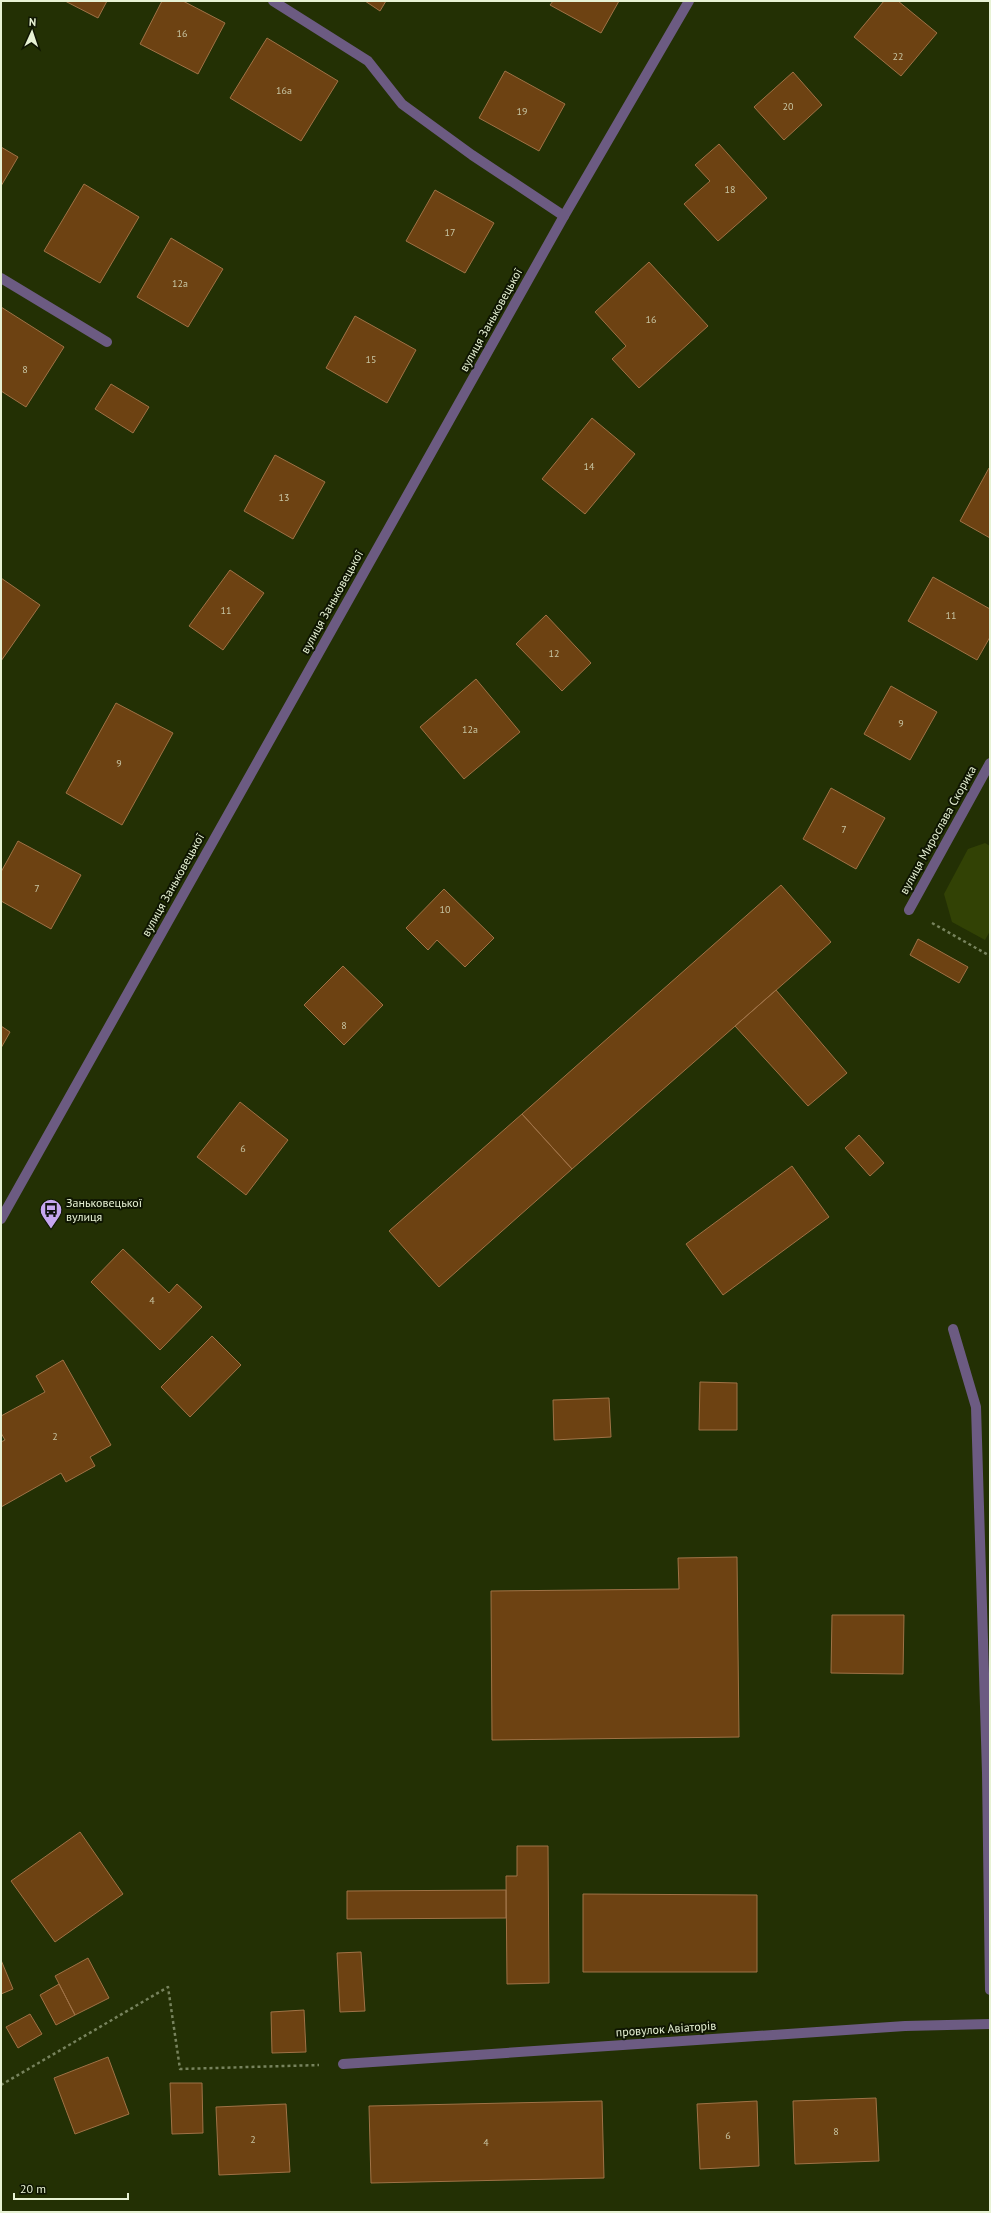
<svg xmlns="http://www.w3.org/2000/svg" width="991" height="2213" font-family="'PT Sans',sans-serif">
<style>
.green{fill:#324205}
.building{fill:#6d4212;stroke:#9f7246}
.lines{fill:none;stroke-linecap:round;stroke-linejoin:round}
.path{stroke:#77835d;stroke-width:2.5;stroke-dasharray:3 3;stroke-linecap:butt}
.lane{stroke:#6c5b82;stroke-width:10}
.street{stroke:#6c5b82;stroke-width:10}
.labels{text-anchor:middle;stroke-width:4;stroke-linejoin:round;paint-order:stroke}
.number-label{font-size:10px;fill:#c8c6a4}
.street-label{font-size:12px;fill:#e7f2d4;stroke:#0f1602}
.poi-label{font-size:12px;fill:#e7f2d4;stroke:#0f1602;text-anchor:start}
</style>
<rect width="100%" height="100%" fill="#233004"/>
<path class="green" d="M985,843L990,846V931L985,940L952,922L944,894L968,849Z"/>
<path class="building" d="M65,1H107L98,18Z
M162,1H183L225,23L198,74L140,44Z
M365,1H386L380,11Z
M553,1H619L601,33L550,5Z
M884,1H898L937,33L901,76L854,37Z
M267,38L338,81L301,141L230,98Z
M505,71L565,104L539,151L479,118Z
M793,72L822,105L784,140L754,107Z
M719,144L767,198L718,241L684,204L710,181L695,165Z
M1,147L18,157L1,186Z
M84,184L139,217L100,283L44,251Z
M435,190L494,223L465,273L406,241Z
M171,238L223,269L188,327L137,297Z
M649,262L708,326L639,388L612,359L626,346L595,312Z
M1,307L64,347L26,407L1,391Z
M355,316L416,350L387,403L326,368Z
M111,384L149,407L133,433L95,409Z
M592,418L635,454L585,514L542,479Z
M275,455L325,482L293,539L244,511Z
M989,468L990,469V538L960,521Z
M230,570L264,593L223,650L189,626Z
M933,577L990,609V637L977,660L908,621Z
M1,578L40,605L1,661Z
M546,615L591,663L562,691L516,644Z
M476,679L520,732L464,779L420,727Z
M891,686L937,712L910,760L864,734Z
M116,703L173,733L122,825L66,793Z
M831,788L885,818L856,869L803,839Z
M18,841L81,875L51,929L1,901V872Z
M781,885L831,942L572,1169L522,1114Z
M444,889L494,938L465,967L437,940L428,950L406,928Z
M918,939L968,967L959,983L910,955Z
M343,966L383,1005L344,1045L304,1005Z
M776,990L847,1073L808,1106L735,1026Z
M1,1026L10,1032L1,1048Z
M240,1102L288,1140L246,1195L197,1157Z
M522,1114L572,1169L439,1287L389,1231Z
M859,1135L884,1163L870,1176L845,1148Z
M792,1166L829,1217L723,1295L686,1244Z
M123,1249L169,1293L177,1284L202,1307L160,1350L91,1282Z
M212,1336L241,1365L190,1417L161,1387Z
M63,1360L111,1445L90,1457L95,1466L66,1482L61,1473L1,1507V1442L5,1440L1,1433V1416L45,1392L36,1376Z
M700,1382L737,1383V1430H699Z
M609,1398L611,1437L554,1440L553,1400Z
M737,1557L739,1737L492,1740L491,1591L679,1589L678,1558Z
M832,1615H904L903,1674L831,1673Z
M80,1832L123,1894L55,1942L11,1881Z
M517,1846H548L549,1983L507,1984L506,1876H517Z
M506,1890V1918L347,1919V1891Z
M583,1894L757,1895V1972H583Z
M361,1952L365,2011L340,2012L337,1953Z
M88,1958L109,1998L75,2015L55,1976Z
M1,1960L13,1989L1,1994Z
M59,1984L75,2015L56,2025L40,1995Z
M304,2010L306,2052L272,2053L271,2012Z
M30,2014L42,2034L18,2048L6,2027Z
M108,2057L129,2114L75,2134L54,2078Z
M170,2083H202L203,2133L172,2134Z
M876,2098L879,2161L795,2164L793,2101Z
M602,2101L604,2178L371,2183L369,2106Z
M757,2101L759,2166L700,2169L697,2104Z
M286,2104L290,2172L219,2175L216,2107Z"/>
<g class="lines">
<path class="path" d="M932,923L990,956
M1,2085L168,1987L180,2069L319,2065"/>
<path class="lane" d="M273,1L368,61L402,104L472,155L564,216
M1,278L107,342
M953,1329L976,1407L987,1773L990,1990"/>
<path class="street" d="M909,910L990,763
M1,1219L564,216L689,1
M343,2064L905,2026L990,2024"/>
</g>
<defs>
<g id="bus-pin" transform="scale(1.15)"><path d="M0 17L-7.5 6A9.5 9.5 0 1 1 7.5 6Z" fill="#c6a6f0" stroke="#0f1602"/><path d="M-5-6H5V4H4V6H2V4H-2V6H-4V4H-5ZM-3.5-4V0h7V-4ZM-3.5 1.2v1.5H-2V1.2ZM2 1.2v1.5H3.5V1.2Z" fill="#111"/></g>
</defs>
<g fill-rule="evenodd">
<use href="#bus-pin" x="51" y="1210"/>
</g>
<g class="labels">
<g class="number-label">
<text x="182" y="37">16</text>
<text x="898" y="60">22</text>
<text x="284" y="94">16а</text>
<text x="788" y="110">20</text>
<text x="522" y="115">19</text>
<text x="730" y="193">18</text>
<text x="450" y="236">17</text>
<text x="180" y="287">12а</text>
<text x="651" y="323">16</text>
<text x="371" y="363">15</text>
<text x="25" y="373">8</text>
<text x="589" y="470">14</text>
<text x="284" y="501">13</text>
<text x="226" y="614">11</text>
<text x="951" y="619">11</text>
<text x="554" y="657">12</text>
<text x="901" y="727">9</text>
<text x="470" y="733">12а</text>
<text x="119" y="767">9</text>
<text x="844" y="833">7</text>
<text x="37" y="892">7</text>
<text x="445" y="913">10</text>
<text x="344" y="1029">8</text>
<text x="243" y="1152">6</text>
<text x="152" y="1304">4</text>
<text x="55" y="1440">2</text>
<text x="836" y="2135">8</text>
<text x="728" y="2139">6</text>
<text x="253" y="2143">2</text>
<text x="486" y="2146">4</text>
</g>
<g class="street-label">
<text transform="translate(491 320) rotate(-61)" y="4">вулиця Заньковецької</text>
<text transform="translate(332 602) rotate(-61)" y="4">вулиця Заньковецької</text>
<text transform="translate(938 830) rotate(-61)" y="4">вулиця Мирослава Скорика</text>
<text transform="translate(173 885) rotate(-61)" y="4">вулиця Заньковецької</text>
<text transform="translate(666 2029) rotate(-4)" y="4">провулок Авіаторів</text>
</g>
<g class="poi-label">
<text x="66" y="1207">Заньковецької<tspan x="66" dy="14">вулиця</tspan></text>
</g>
</g>
<rect width="991" height="2213" fill="none" stroke="#e7f2d4" stroke-width="4"/>
<g transform="translate(32 32) rotate(3)" stroke="#0f1602" stroke-width="3" paint-order="stroke">
<path d="M0-3L7 15L0 10L-7 15Z" fill="#e7f2d4"/>
<text y="-6" font-size="11" font-weight="bold" text-anchor="middle" fill="#e7f2d4">N</text>
</g>
<path d="M14 2193v6h114v-6" fill="none" stroke="#e7f2d4" stroke-width="2"/>
<text x="20" y="2193" font-size="12" fill="#e7f2d4" stroke="#0f1602" stroke-width="3" paint-order="stroke">20 m</text>
</svg>
